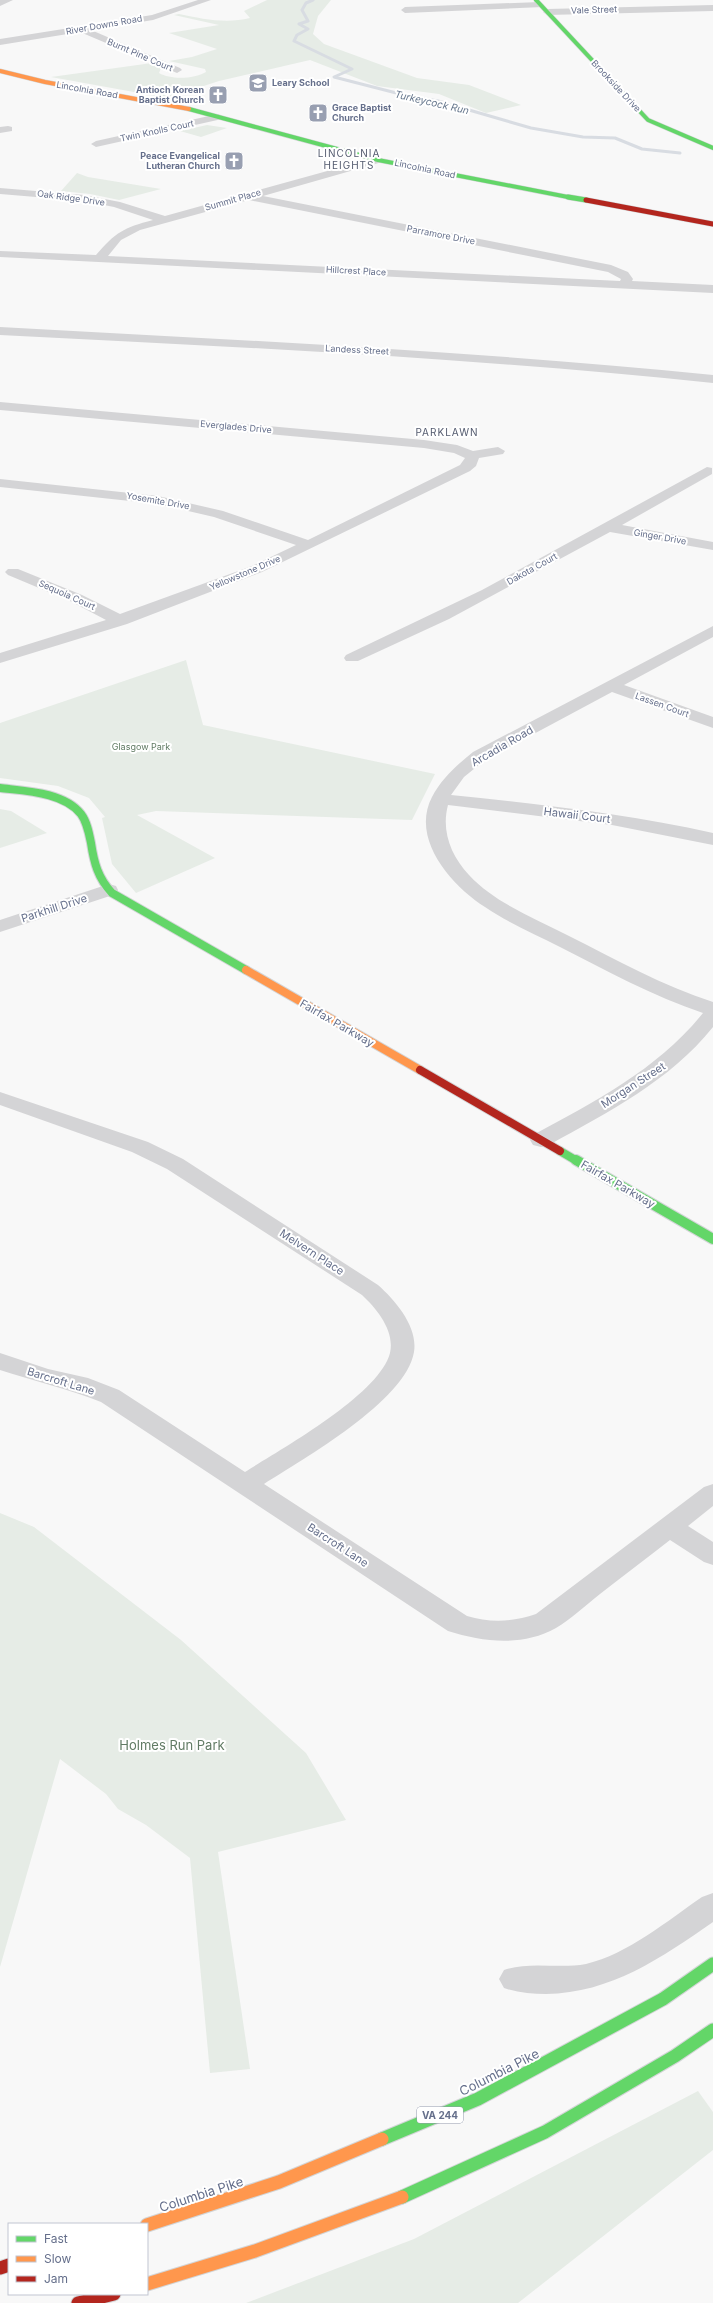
<svg xmlns="http://www.w3.org/2000/svg" width="713" height="2303" font-family="Inter,sans-serif">
<style>
.green{fill:#e6ece6}
.lines{fill:none;stroke-linecap:round;stroke-linejoin:round}
.stream{stroke:#d8dce2;stroke-width:3}
.fast-far4-casing{stroke:#d3d5d7;stroke-width:5}
.fast-far3-casing{stroke:#d3d5d7;stroke-width:6}
.fast-far2-casing{stroke:#d3d5d7;stroke-width:10}
.fast-far1-casing{stroke:#d3d5d7;stroke-width:12}
.fast-casing{stroke:#d3d5d7;stroke-width:15}
.slow-far2-casing{stroke:#d3d5d7;stroke-width:5}
.slow-far1-casing{stroke:#d3d5d7;stroke-width:10}
.slow-casing{stroke:#d3d5d7;stroke-width:15}
.jam-far2-casing{stroke:#d3d5d7;stroke-width:6}
.jam-far1-casing{stroke:#d3d5d7;stroke-width:10}
.jam-casing{stroke:#d3d5d7;stroke-width:15}
.street{fill:#d4d4d6;fill-rule:evenodd}
.fast-far4{stroke:#63d668;stroke-width:4}
.fast-far3{stroke:#63d668;stroke-width:5}
.fast-far2{stroke:#63d668;stroke-width:8}
.fast-far1{stroke:#63d668;stroke-width:10}
.fast{stroke:#63d668;stroke-width:13}
.slow-far2{stroke:#ff974d;stroke-width:4}
.slow-far1{stroke:#ff974d;stroke-width:8}
.slow{stroke:#ff974d;stroke-width:13}
.jam-far2{stroke:#b3261e;stroke-width:5}
.jam-far1{stroke:#b3261e;stroke-width:8}
.jam{stroke:#b3261e;stroke-width:13}
.labels{text-anchor:middle;stroke-width:4;stroke-linejoin:round;paint-order:stroke}
.far-street-label{font-size:9px;fill:#656f8b;stroke:#fff}
.far-poi-label{font-size:9px;font-weight:bold;fill:#656f8b;stroke:#fff;text-anchor:start}
.far-park-label{font-size:9px;fill:#617b64;stroke:#fff}
.far-water-label{font-size:10px;font-style:italic;fill:#66778d;stroke:#fff}
.far-neighbourhood-label{font-size:10px;letter-spacing:1px;fill:#545b6f;stroke:#fff}
.shield{fill:#fff;stroke:#939aae;stroke-width:1}
.shield-label{font-size:10px;font-weight:bold;fill:#656f8b}
.street-label{font-size:11px;fill:#656f8b;stroke:#fff}
.near-park-label{font-size:13px;fill:#617b64;stroke:#fff}
.near-street-label{font-size:13px;fill:#656f8b;stroke:#fff}
</style>
<rect width="100%" height="100%" fill="#f8f8f8"/>
<path class="green" d="M267,0H331L318,16L313,34L324,44L417,78L469,85L521,105L486,113L439,94L377,86L310,60L219,81L167,98L51,77L152,63L161,68L159,73C171,80 194,79 206,72L205,69L169,61L192,57L217,49L169,33L219,25L174,15L179,14C203,19 226,24 250,18L244,11Z
M207,125L227,128L201,137L180,131Z
M77,173L88,177L161,189L119,200L90,194L61,191Z
M186,660L203,725L435,774L412,820L156,811L137,815L215,858L136,893L112,864L102,818L105,817L89,798L58,786L0,778V723Z
M0,809L11,811L47,833L0,848Z
M0,1513L34,1527L181,1640L306,1753L346,1820L218,1852L250,2069L210,2073L190,1858L146,1825L118,1809L106,1794L60,1759L0,1967Z
M698,2091L713,2112V2150L518,2303H246L414,2239Z"/>
<g class="lines">
<path class="stream" d="M313,0L306,3L302,10L308,21L299,24L308,29L297,35L294,41L352,69L334,77L408,96L438,101L531,128L583,137L615,138L642,149L680,153"/>
<g class="fast-far4-casing">
<path id="fast-far4" d="M536,0L648,120L713,148
M189,109L378,160L573,198"/>
</g>
<g class="fast-far3-casing">
<path id="fast-far3" d="M568,197L586,200"/>
</g>
<g class="fast-far2-casing">
<path id="fast-far2" d="M0,788C25,791 64,792 81,814C87,822 89,833 91,843C94,863 98,878 112,893L246,970
M560,1151L577,1161"/>
</g>
<g class="fast-far1-casing">
<path id="fast-far1" d="M576,1160L713,1239"/>
</g>
<g class="fast-casing">
<path id="fast" d="M382,2139L478,2099L663,1999L713,1964
M402,2197L545,2132L675,2056L713,2030"/>
</g>
<g class="slow-far2-casing">
<path id="slow-far2" d="M0,71L45,82L189,109"/>
</g>
<g class="slow-far1-casing">
<path id="slow-far1" d="M246,970L420,1070"/>
</g>
<g class="slow-casing">
<path id="slow" d="M147,2225L279,2182L382,2139
M147,2284L255,2251L402,2197"/>
</g>
<g class="jam-far2-casing">
<path id="jam-far2" d="M586,200L713,224"/>
</g>
<g class="jam-far1-casing">
<path id="jam-far1" d="M420,1070L560,1151"/>
</g>
<g class="jam-casing">
<path id="jam" d="M0,2268L9,2265
M78,2303L114,2294"/>
</g>
<path class="street" d="M0,0H13L0,6Z
M198,0H211L153,20L91,30L180,68L182,70L177,73L80,32L0,45V39L152,15Z
M540,2L544,5L543,7L405,13L401,10L405,7Z
M713,5V11L547,15L543,12L547,9Z
M218,114L223,117L222,119L96,147L91,144L96,141Z
M8,126L12,127V131L0,133V127Z
M378,157L383,160L382,162L263,196L611,265L628,272L633,279L632,281L713,285V293L0,257V251L96,255C116,232 123,228 153,220L114,207L84,201L0,194V188L84,195L120,202L165,216ZM249,200L608,272L621,279L620,281L108,256L121,240L140,230Z
M0,327C238,340 476,351 713,375V383C476,358 238,347 0,335Z
M0,402L424,440L457,445L473,451L498,447L505,451L503,454L479,458L476,466L470,471L262,572L127,624L0,663V653L106,620L70,601L8,575L5,572L8,569H18L82,595L120,614L252,566L296,545L214,517L158,504L0,487V479L158,496L223,511L308,540L460,465L465,458L454,453L424,448L0,410Z
M707,467L712,468V474L622,525L713,542V550L610,532L449,619L358,661H346L344,658L346,655L482,590Z
M713,626V637L624,685L713,717V728L612,692L485,760L464,777L451,795C539,804 627,814 713,833V845L612,825L448,805C441,831 451,856 469,875C496,904 535,918 569,936C617,960 663,986 713,1002V1027C670,1081 608,1112 549,1145L541,1147L533,1145L530,1140L533,1135C596,1101 658,1069 703,1013C653,996 607,971 560,947C535,934 508,923 485,907C452,886 410,839 432,797C442,778 457,765 473,752Z
M109,884L116,886L118,890L116,894L0,932V920Z
M0,1092L148,1142L183,1159L378,1285C396,1301 418,1327 414,1352C406,1401 303,1459 264,1484L467,1616C490,1623 513,1622 536,1614L704,1487L713,1484V1506L688,1526L713,1542V1565L704,1562L670,1540C647,1558 623,1576 600,1594C586,1605 571,1619 556,1628C522,1647 483,1642 448,1631L101,1402C68,1389 34,1381 0,1370V1353L48,1369L88,1378L119,1390L245,1472C281,1449 379,1395 390,1353C395,1331 377,1309 362,1295L167,1169L132,1152L0,1105Z
M713,1893V1922C661,1958 611,1993 546,1994C532,1994 518,1993 504,1988L499,1979L504,1970C529,1961 559,1969 586,1964C628,1954 667,1921 702,1897Z"/>
<use href="#fast-far4" class="fast-far4"/>
<use href="#fast-far3" class="fast-far3"/>
<use href="#fast-far2" class="fast-far2"/>
<use href="#fast-far1" class="fast-far1"/>
<use href="#fast" class="fast"/>
<use href="#slow-far2" class="slow-far2"/>
<use href="#slow-far1" class="slow-far1"/>
<use href="#slow" class="slow"/>
<use href="#jam-far2" class="jam-far2"/>
<use href="#jam-far1" class="jam-far1"/>
<use href="#jam" class="jam"/>
</g>
<defs>
<g id="school-square" transform="scale(1)"><rect x="-9" y="-9" width="18" height="18" rx="4" fill="#989fb1" stroke="#fff"/><path d="M0-5L7-2L0 1L-7-2ZM-4 1L0 2.5L4 1V4Q0 6-4 4Z" fill="#fff"/></g>
<g id="church-square" transform="scale(1)"><rect x="-9" y="-9" width="18" height="18" rx="4" fill="#989fb1" stroke="#fff"/><path d="M-1.2-6h2.4v3.5h3.3v2.4h-3.3V6h-2.4V-.1h-3.3v-2.4h3.3Z" fill="#fff"/></g>
</defs>
<g fill-rule="evenodd">
<use href="#school-square" x="258" y="83"/>
<use href="#church-square" x="218" y="95"/>
<use href="#church-square" x="318" y="113"/>
<use href="#church-square" x="234" y="161"/>
</g>
<g class="labels">
<g class="far-street-label">
<text transform="translate(594 10) rotate(-2)" y="3">Vale Street</text>
<text transform="translate(104 25) rotate(-10)" y="3">River Downs Road</text>
<text transform="translate(140 55) rotate(23)" y="3">Burnt Pine Court</text>
<text transform="translate(616 86) rotate(47)" y="3">Brookside Drive</text>
<text transform="translate(87 90) rotate(10)" y="3">Lincolnia Road</text>
<text transform="translate(157 131) rotate(-12)" y="3">Twin Knolls Court</text>
<text transform="translate(425 169) rotate(12)" y="3">Lincolnia Road</text>
<text transform="translate(71 198) rotate(8)" y="3">Oak Ridge Drive</text>
<text transform="translate(233 200) rotate(-16)" y="3">Summit Place</text>
<text transform="translate(441 235) rotate(11)" y="3">Parramore Drive</text>
<text transform="translate(356 271) rotate(3)" y="3">Hillcrest Place</text>
<text transform="translate(357 350) rotate(3)" y="3">Landess Street</text>
<text transform="translate(236 427) rotate(5)" y="3">Everglades Drive</text>
<text transform="translate(158 501) rotate(10)" y="3">Yosemite Drive</text>
<text transform="translate(660 537) rotate(10)" y="3">Ginger Drive</text>
<text transform="translate(532 569) rotate(-29)" y="3">Dakota Court</text>
<text transform="translate(245 573) rotate(-23)" y="3">Yellowstone Drive</text>
<text transform="translate(67 595) rotate(24)" y="3">Sequoia Court</text>
<text transform="translate(662 705) rotate(20)" y="3">Lassen Court</text>
</g>
<g class="far-poi-label">
<text x="272" y="86">Leary School</text>
<text x="204" y="93" text-anchor="end">Antioch Korean<tspan x="204" dy="10">Baptist Church</tspan></text>
<text x="332" y="111">Grace Baptist<tspan x="332" dy="10">Church</tspan></text>
<text x="220" y="159" text-anchor="end">Peace Evangelical<tspan x="220" dy="10">Lutheran Church</tspan></text>
</g>
<g class="far-park-label">
<text x="141" y="750">Glasgow Park</text>
</g>
<g class="far-water-label">
<text transform="translate(432 102) rotate(13)" y="4">Turkeycock Run</text>
</g>
<g class="far-neighbourhood-label">
<text x="349" y="157">LINCOLNIA<tspan x="349" dy="12">HEIGHTS</tspan></text>
<text x="447" y="436">PARKLAWN</text>
</g>
<rect class="shield" x="417" y="2107" width="46" height="16" rx="3"/>
<g class="shield-label">
<text x="440" y="2119">VA 244</text>
</g>
<g class="street-label">
<text transform="translate(502 746) rotate(-30)" y="4">Arcadia Road</text>
<text transform="translate(577 815) rotate(7)" y="4">Hawaii Court</text>
<text transform="translate(54 908) rotate(-18)" y="4">Parkhill Drive</text>
<text transform="translate(337 1023) rotate(30)" y="4">Fairfax Parkway</text>
<text transform="translate(633 1085) rotate(-33)" y="4">Morgan Street</text>
<text transform="translate(618 1184) rotate(30)" y="4">Fairfax Parkway</text>
<text transform="translate(312 1252) rotate(33)" y="4">Melvern Place</text>
<text transform="translate(61 1381) rotate(17)" y="4">Barcroft Lane</text>
<text transform="translate(338 1545) rotate(33)" y="4">Barcroft Lane</text>
</g>
<g class="near-park-label">
<text x="172" y="1750">Holmes Run Park</text>
</g>
<g class="near-street-label">
<text transform="translate(499 2072) rotate(-27)" y="5">Columbia Pike</text>
<text transform="translate(201 2194) rotate(-18)" y="5">Columbia Pike</text>
</g>
</g>
<rect x="8" y="2223" width="140" height="72" fill="#ffffff" stroke="#c1c5d1"/>
<rect x="16" y="2236" width="20" height="6" fill="#63d668" stroke="#c1c5d1"/>
<text x="44" y="2243" font-size="12" fill="#656f8b">Fast</text>
<rect x="16" y="2256" width="20" height="6" fill="#ff974d" stroke="#c1c5d1"/>
<text x="44" y="2263" font-size="12" fill="#656f8b">Slow</text>
<rect x="16" y="2276" width="20" height="6" fill="#b3261e" stroke="#c1c5d1"/>
<text x="44" y="2283" font-size="12" fill="#656f8b">Jam</text>
</svg>
